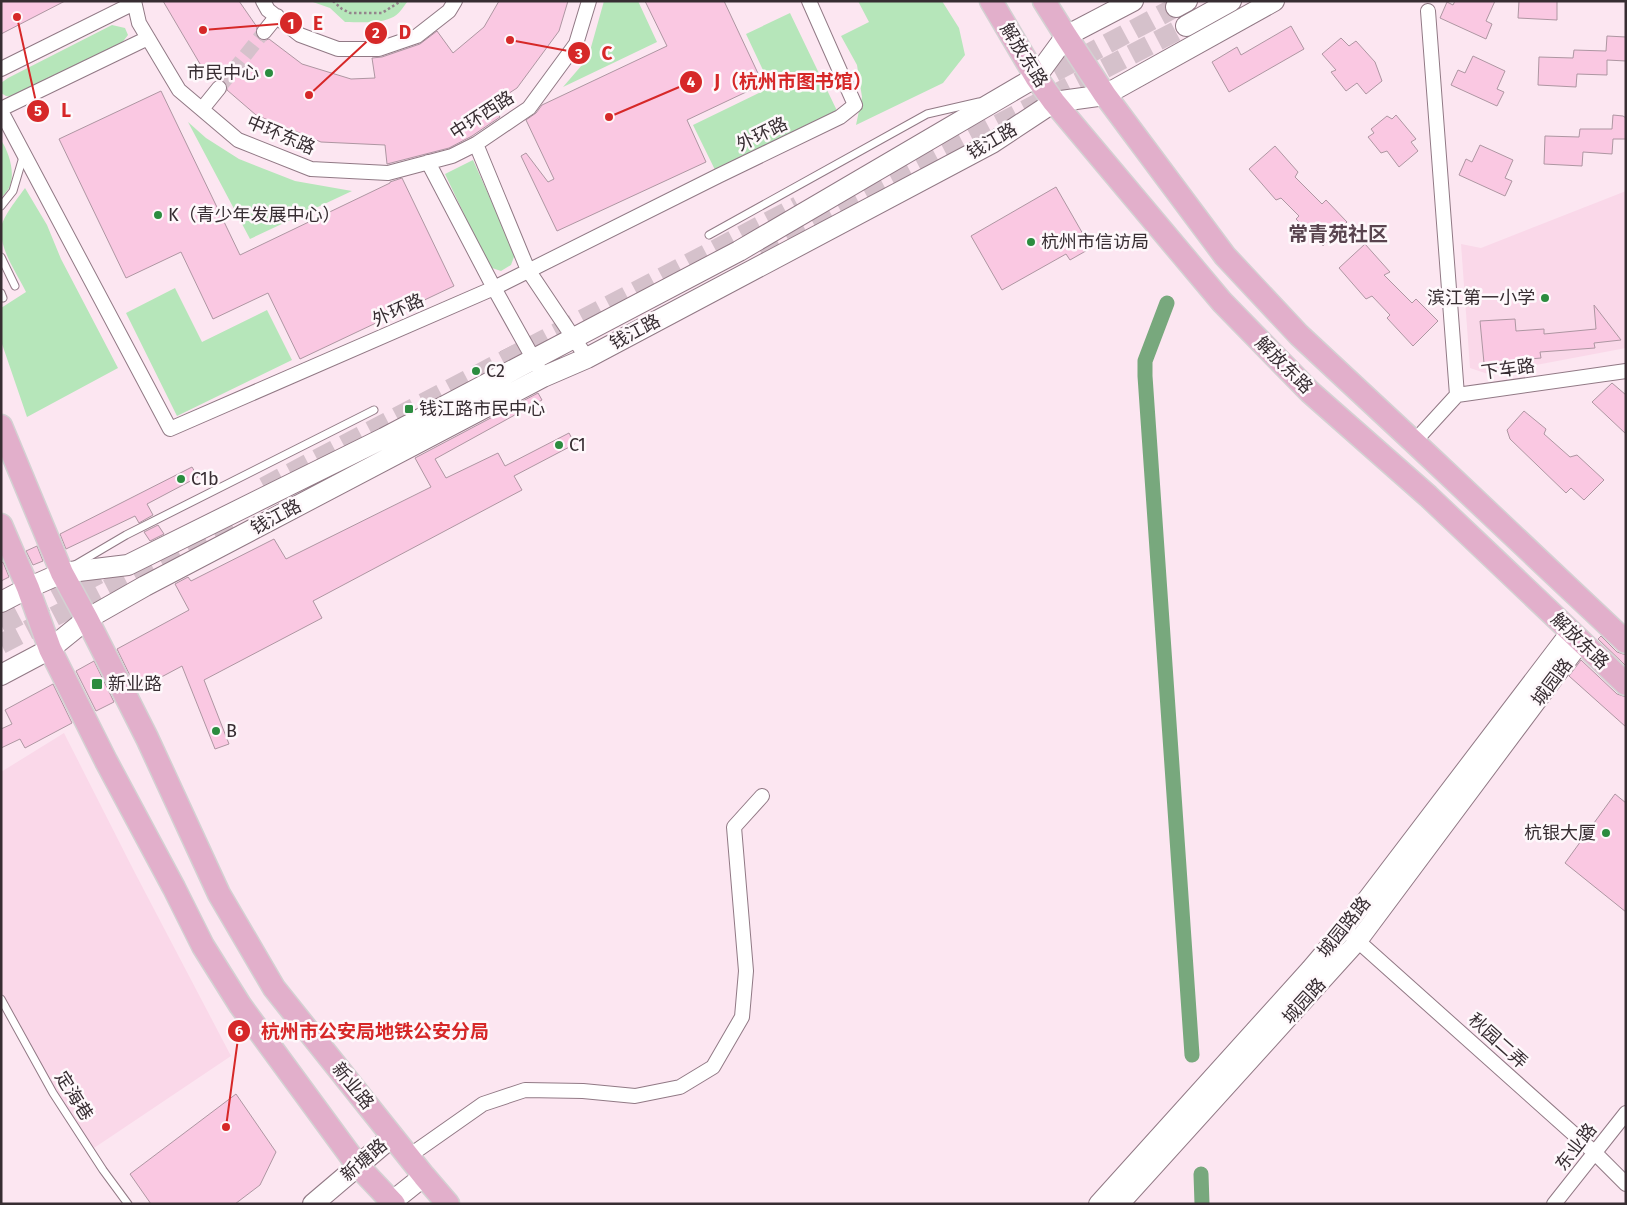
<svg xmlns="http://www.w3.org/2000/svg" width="1627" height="1205" font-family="'Fira Sans','Noto Sans SC',sans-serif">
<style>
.built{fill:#fad8e9}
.green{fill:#b6e6ba}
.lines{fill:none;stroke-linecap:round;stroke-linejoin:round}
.canal{stroke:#78a87d;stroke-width:15}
.building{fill:#fac8e2;stroke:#ae96a2}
.minor-tunnel{stroke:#d5c1cb;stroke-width:14;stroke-dasharray:14 7;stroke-linecap:butt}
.secondary-tunnel{stroke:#d5c1cb;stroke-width:20;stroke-dasharray:20 10;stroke-linecap:butt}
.service-casing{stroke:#917985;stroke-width:9}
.minor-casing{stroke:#917985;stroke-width:16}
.tertiary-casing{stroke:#917985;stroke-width:20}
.secondary-casing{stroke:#917985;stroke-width:22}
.primary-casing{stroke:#d3d1d2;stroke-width:25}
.path{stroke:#94848c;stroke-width:2.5;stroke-dasharray:2.5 2.5;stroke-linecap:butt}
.service{stroke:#fff;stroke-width:7}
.minor{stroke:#fff;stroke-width:14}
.tertiary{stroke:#fff;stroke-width:18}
.secondary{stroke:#fff;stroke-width:20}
.primary{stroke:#e2afcb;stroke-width:22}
.poi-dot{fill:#2b8c3f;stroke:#fef8fb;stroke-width:2}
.labels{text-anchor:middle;stroke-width:5;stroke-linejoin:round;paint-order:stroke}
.street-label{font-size:18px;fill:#372d32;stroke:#fef8fb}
.poi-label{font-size:18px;fill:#372d32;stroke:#fef8fb;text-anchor:start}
.quarter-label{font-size:20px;font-weight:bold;fill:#59444f;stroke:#fef8fb}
.leader{fill:none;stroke:#d62828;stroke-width:2}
.callout-dot{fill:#d62828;stroke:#fef8fb;stroke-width:2}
.mark-label{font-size:15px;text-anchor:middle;font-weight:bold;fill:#fff}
.callout-label{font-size:19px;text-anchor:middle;font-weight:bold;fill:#d62828;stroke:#fef8fb;stroke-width:5;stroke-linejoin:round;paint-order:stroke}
</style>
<rect width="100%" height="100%" fill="#fce6f1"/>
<path class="built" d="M1626,191V348L1488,374L1470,368L1461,244L1481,248Z
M64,733L134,871L231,1056L91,1150L32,1062L1,1001V772Z"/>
<path class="green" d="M310,1H408C403,7 399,15 391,18C377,24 359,22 345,22L330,8Z
M604,1H638L657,42L563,87L588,58Z
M858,1H942L959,28L965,55L943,83L856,125L862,97L857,65L841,36L869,22Z
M790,13L840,117L718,176L693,125L771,87L746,34Z
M112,25L125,28L128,35L121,44L12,97L6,96L1,93V83L8,78Z
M188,122L206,138L239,159L295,181L352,191L250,239Z
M1,140C9,152 16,174 9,188C7,191 4,195 1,198Z
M473,160L515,254L511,265L501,271L489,267L445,174Z
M25,188L47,225L61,259L118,368L27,417L1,341V308L26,292C17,273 0,251 1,228C3,216 18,198 25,188Z
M175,288L202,342L267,310L292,360L177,416L126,313Z"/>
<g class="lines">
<path class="canal" d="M1167,303L1145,361V376L1192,1055
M1201,1174L1202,1204"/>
</g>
<path class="building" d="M1,1H65L1,34Z
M163,1H239L257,27L256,35L259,39L263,41L269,39L302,64L351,79L375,78L372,58L382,57L420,44L437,31L453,53L484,27L499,1H568L559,31L517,88L491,105L500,117L472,136L449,148L387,164L385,145L321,142L256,115L227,90V85L225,82L221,80H216L203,69Z
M645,1H724L763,84L687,120L706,162L557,231L521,156L526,153L548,182L554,179L526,120L536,113L542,105L667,46Z
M1455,1H1495L1486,21L1492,24L1486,39L1440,18L1447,2L1453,5Z
M1519,1H1557V20L1518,18Z
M1291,26L1304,49L1229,92L1212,62L1237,47L1241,55Z
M1607,36L1626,37V61L1607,60V75L1577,74L1576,87L1538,85L1539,57L1573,58L1574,50L1606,51Z
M1341,38L1349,46L1356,41L1375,62L1382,81L1366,94L1357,83L1346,91L1331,72L1336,70L1322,54Z
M1473,56L1505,71L1497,89L1504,92L1497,106L1451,85L1458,70L1465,73Z
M161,91L240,255L390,183V182L402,178L454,286L300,359L268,293L213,319L181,252L126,278L59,139Z
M1396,115L1416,139L1411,142L1418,151L1399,167L1387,151L1381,153L1368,137L1374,133L1371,129L1387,116L1392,119Z
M1613,115L1623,116L1626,118V139H1613L1612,154L1583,152L1582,166L1544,164L1545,136L1579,137L1580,129H1612Z
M1480,145L1513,160L1505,178L1512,181L1505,196L1459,175L1466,159L1472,162Z
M1275,146L1298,172L1295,177L1322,204L1326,200L1347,222L1323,246L1296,219L1299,216L1281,198L1276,200L1249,169Z
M1056,187L1091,248L1070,260L1066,254L1002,290L971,236Z
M1365,244L1390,272L1384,275L1412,303L1416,299L1438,321L1413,346L1387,318L1390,315L1372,296L1366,299L1339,268Z
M1594,305L1621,340L1594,343L1595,348L1540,352L1541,358L1484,363L1480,321L1515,319L1516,331L1544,329V334L1596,329Z
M512,346L516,355L505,361L500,352Z
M1612,383L1626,395V434L1592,402Z
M538,393L542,400L435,459L446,478L498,453L505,466L569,433L575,444L514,476L522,490L313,601L322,618L204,680L229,744L215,749L182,666L137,690L117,649L189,610L175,584L188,577L191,581L274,539L286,559L431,487L415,458Z
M1524,411L1546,429L1544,434L1570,457L1577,455L1604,480L1584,500L1571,488L1566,493L1510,439L1507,430Z
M192,467L198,477L147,504L153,515L139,523L135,516L66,549L60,534Z
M158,525L164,534L150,541L144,532Z
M37,546L43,561L33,565L26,551Z
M3,562L9,577L1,581V563Z
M1601,636L1617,652L1626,655V666L1598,639Z
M1581,660L1617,694L1626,697V727L1569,676Z
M94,661L114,702L96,711L76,671Z
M53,684L72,723L25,748L20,739L1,748V729L12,724L5,710Z
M1615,794L1626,803V912L1565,863Z
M236,1094L276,1152L260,1185L235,1204H151L130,1174Z"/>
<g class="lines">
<path class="minor-tunnel" d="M219,88L264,32"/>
<path class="secondary-tunnel" d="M1028,86L1176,7
M759,249L1186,26
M264,487L798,206
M1,625L110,568
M1,644L237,522"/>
<g class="service-casing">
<path id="service" d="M1,206L13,191L23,157
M709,235L927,114L979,102
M1,257L15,286
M1,293L3,298
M75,565L126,535L374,410
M1,999L53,1093L103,1170L128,1204"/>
</g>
<g class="minor-casing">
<path id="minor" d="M134,1L139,23L179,90L238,140L311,169L388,173L452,156L476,144L529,108L576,44L589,1
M263,1L268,10L300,35L338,49H379L417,36L449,11L455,1
M1428,11L1457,395
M264,32L277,16
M1,69L134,3
M1,109L148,38
M202,109L219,88
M1,111L170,429L494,288L718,176L840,117L855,105L809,1
M476,144L528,270L587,358
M428,162L494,288L538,367
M1414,442L1457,395L1626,371
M1350,934L1595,1153L1626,1184
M409,1156L483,1104L525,1090L583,1091L635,1096L680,1087L713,1067L742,1017L746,971L734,827L762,796
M1554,1204L1626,1113"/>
</g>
<g class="tertiary-casing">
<path id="tertiary" d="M1098,1204L1310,969L1344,929L1570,632
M1120,1204L1358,941L1581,642"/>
</g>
<g class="secondary-casing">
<path id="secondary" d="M1176,7L1187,1
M1186,26L1231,1
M1,602L28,588L62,573L128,565L384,438L739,251L1036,77L1066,36L1133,1
M1,675L50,649L87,619L145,586L543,377L587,358L992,143L1054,102L1105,95L1274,1
M313,1204L393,1136
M389,1204L424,1176"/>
</g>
<g class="primary-casing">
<path id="primary" d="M991,1L1036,77L1054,102L1222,302L1310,392L1428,496L1626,684
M1044,1L1066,36L1105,95L1225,256L1299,335L1414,442L1626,642
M1,426L62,573L87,619L147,738L219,894L274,988L424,1176L448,1204
M1,525L28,588L50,649L106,761L174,888L203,946L240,1005L358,1166L394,1204"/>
</g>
<path class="path" d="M333,1L342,9L350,13H382L401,1"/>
<use href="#service" class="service"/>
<use href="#minor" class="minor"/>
<use href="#tertiary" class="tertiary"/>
<use href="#secondary" class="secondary"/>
<use href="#primary" class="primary"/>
</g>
<g class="poi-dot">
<circle cx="269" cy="73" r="5"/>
<circle cx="158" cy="215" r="5"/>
<circle cx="1031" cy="242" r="5"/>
<circle cx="1545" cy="298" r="5"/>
<circle cx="476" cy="371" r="5"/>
<rect x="404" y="404" width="10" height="10" rx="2.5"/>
<circle cx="559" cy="445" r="5"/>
<circle cx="181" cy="479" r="5"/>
<rect x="91" y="678" width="12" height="12" rx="2.5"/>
<circle cx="216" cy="731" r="5"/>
<circle cx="1606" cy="833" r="5"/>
</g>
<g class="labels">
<g class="street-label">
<text transform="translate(1024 55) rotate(58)" y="6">解放东路</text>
<text transform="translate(482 115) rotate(-33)" y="6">中环西路</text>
<text transform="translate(762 134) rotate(-26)" y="6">外环路</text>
<text transform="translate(281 135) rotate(23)" y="6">中环东路</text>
<text transform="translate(992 141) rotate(-30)" y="6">钱江路</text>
<text transform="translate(398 310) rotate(-24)" y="6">外环路</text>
<text transform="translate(635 332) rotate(-28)" y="6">钱江路</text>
<text transform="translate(1284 365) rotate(45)" y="6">解放东路</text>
<text transform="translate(1508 369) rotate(-8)" y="6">下车路</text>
<text transform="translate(276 517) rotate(-28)" y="6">钱江路</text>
<text transform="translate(1580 641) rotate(44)" y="6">解放东路</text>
<text transform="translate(1552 682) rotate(-53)" y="6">城园路</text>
<text transform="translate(1344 927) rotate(-51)" y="6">城园路路</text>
<text transform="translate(1304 1001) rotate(-48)" y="6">城园路</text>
<text transform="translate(1498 1041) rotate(42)" y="6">秋园二弄</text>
<text transform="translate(353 1086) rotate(51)" y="6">新业路</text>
<text transform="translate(74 1096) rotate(58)" y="6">定海巷</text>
<text transform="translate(1576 1147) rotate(-52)" y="6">东业路</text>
<text transform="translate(364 1160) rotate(-41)" y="6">新塘路</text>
</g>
<g class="poi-label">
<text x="259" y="79" text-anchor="end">市民中心</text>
<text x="168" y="221">K（青少年发展中心）</text>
<text x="1041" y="248">杭州市信访局</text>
<text x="1535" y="304" text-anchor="end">滨江第一小学</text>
<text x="486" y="377">C2</text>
<text x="419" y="415">钱江路市民中心</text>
<text x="569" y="451">C1</text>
<text x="191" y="485">C1b</text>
<text x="108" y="690">新业路</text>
<text x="226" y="737">B</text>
<text x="1596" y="839" text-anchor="end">杭银大厦</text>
</g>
<g class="quarter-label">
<text x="1338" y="241">常青苑社区</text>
</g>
</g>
<path class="leader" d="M203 30L291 23M309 95L376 33M510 40L579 53M609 117L691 82M17 17L38 111M226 1127L239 1031"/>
<g class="callout-dot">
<circle cx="203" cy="30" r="5"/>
<circle cx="309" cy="95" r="5"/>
<circle cx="510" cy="40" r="5"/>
<circle cx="609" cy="117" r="5"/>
<circle cx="17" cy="17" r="5"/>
<circle cx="226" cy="1127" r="5"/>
<circle cx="291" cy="23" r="12"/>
<circle cx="376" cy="33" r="12"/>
<circle cx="579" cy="53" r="12"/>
<circle cx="691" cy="82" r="12"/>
<circle cx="38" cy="111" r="12"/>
<circle cx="239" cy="1031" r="12"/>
</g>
<g class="mark-label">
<text x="291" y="29">1</text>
<text x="376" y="38">2</text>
<text x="579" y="59">3</text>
<text x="691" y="87">4</text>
<text x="38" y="116">5</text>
<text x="239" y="1036">6</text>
</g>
<g class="callout-label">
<text x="318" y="30">E</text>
<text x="405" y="39">D</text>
<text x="607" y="60">C</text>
<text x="793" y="88">J（杭州市图书馆）</text>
<text x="66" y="117">L</text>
<text x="375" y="1038">杭州市公安局地铁公安分局</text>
</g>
<rect width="1627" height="1205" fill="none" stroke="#372d32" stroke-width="5"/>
</svg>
